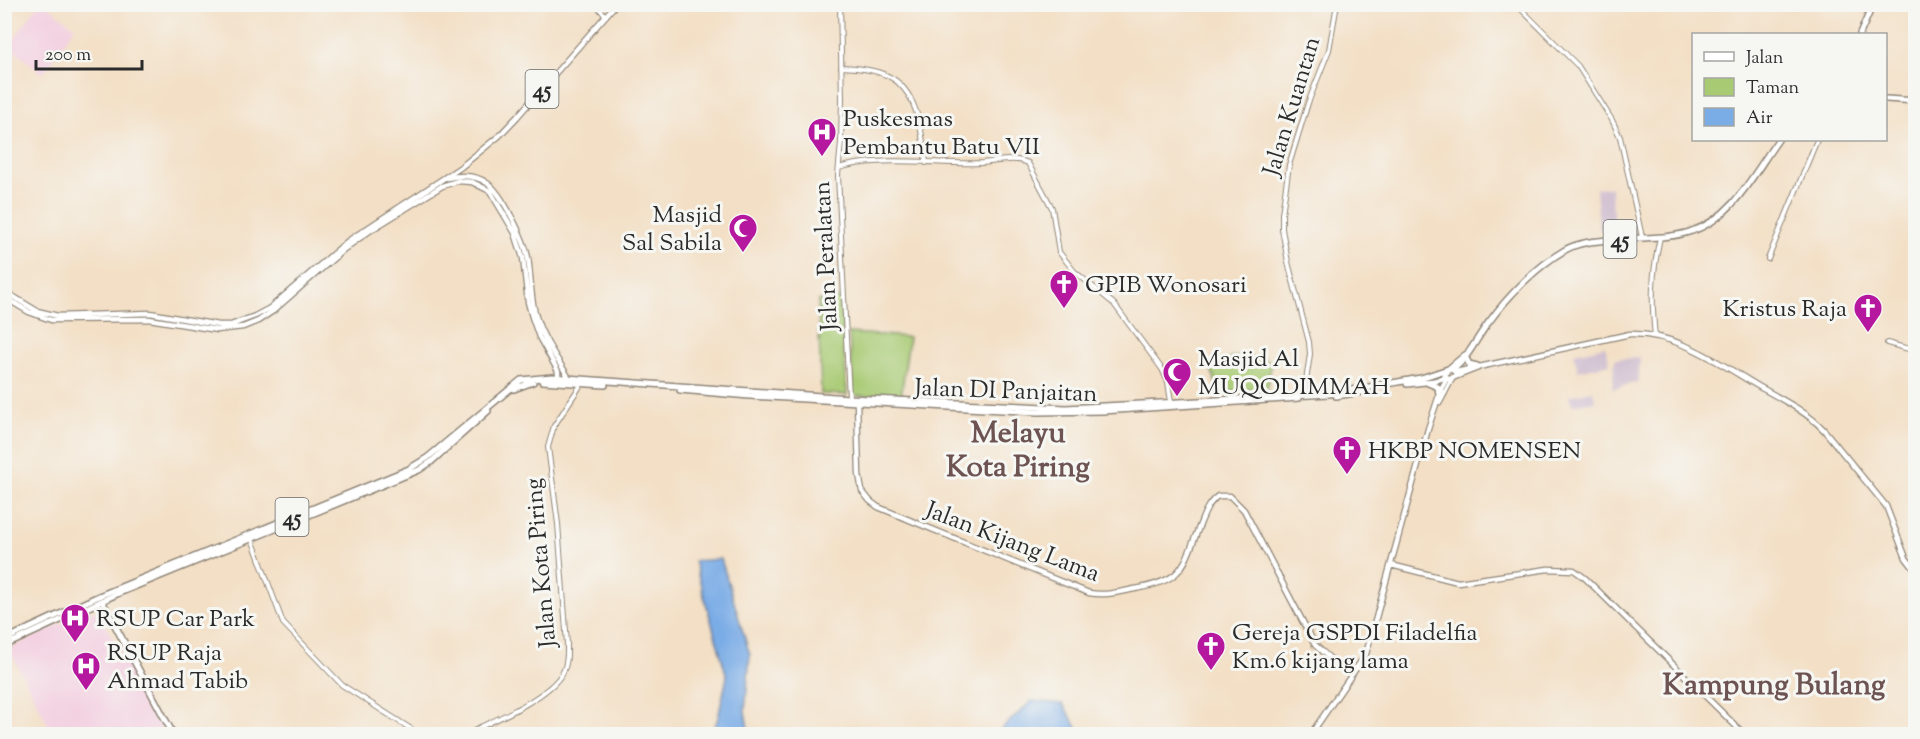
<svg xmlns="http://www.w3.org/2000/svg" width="1920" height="739" font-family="'Sorts Mill Goudy',serif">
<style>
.built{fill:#f3cfe0}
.industrial{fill:#cfbdcf}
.green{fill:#a8ca73;stroke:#6a7a4f;stroke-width:1.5}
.water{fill:#7aace6;stroke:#526c88;stroke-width:1.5}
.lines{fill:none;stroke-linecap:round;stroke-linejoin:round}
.stream{stroke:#7aace6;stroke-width:1.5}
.secondary-casing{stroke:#8f8578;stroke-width:6}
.primary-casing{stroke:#8f8578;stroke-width:7}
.highway-casing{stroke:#8f8578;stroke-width:8}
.secondary{stroke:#fff;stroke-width:4}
.primary{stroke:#fff;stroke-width:4.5}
.highway{stroke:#fff;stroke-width:5}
.labels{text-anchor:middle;stroke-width:6;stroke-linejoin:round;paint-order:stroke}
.shield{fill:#f6f6f2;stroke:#686867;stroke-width:1.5}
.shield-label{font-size:22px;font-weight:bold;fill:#2b2b2b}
.street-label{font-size:24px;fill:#2b2b2b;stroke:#f6f6f2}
.poi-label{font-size:24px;fill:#2b2b2b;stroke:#f6f6f2;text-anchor:start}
.district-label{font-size:30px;font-weight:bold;fill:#6d5453;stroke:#f6f6f2}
</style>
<rect width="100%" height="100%" fill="#f6f6f2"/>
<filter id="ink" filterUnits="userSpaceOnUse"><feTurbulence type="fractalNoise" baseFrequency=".0167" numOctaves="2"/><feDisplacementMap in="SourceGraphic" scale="12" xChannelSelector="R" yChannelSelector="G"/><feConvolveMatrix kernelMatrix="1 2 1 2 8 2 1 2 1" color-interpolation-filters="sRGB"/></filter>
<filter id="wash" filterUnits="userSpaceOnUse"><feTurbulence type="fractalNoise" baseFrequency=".008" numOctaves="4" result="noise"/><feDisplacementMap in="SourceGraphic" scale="24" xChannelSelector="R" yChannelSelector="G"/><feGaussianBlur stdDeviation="1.35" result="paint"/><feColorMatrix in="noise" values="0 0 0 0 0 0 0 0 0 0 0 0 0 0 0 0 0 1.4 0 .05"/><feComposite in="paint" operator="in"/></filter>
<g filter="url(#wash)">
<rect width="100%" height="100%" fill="#f3dfc5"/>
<path class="built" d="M38,5H47L75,27L43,74L9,46Z
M86,611H94L100,615L164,734H53L9,649Z"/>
<path class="industrial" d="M1611,187L1614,229H1599L1596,188Z
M1605,346L1610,364L1578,371L1574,353Z
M1640,358L1638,382L1612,389L1615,359Z
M1593,391L1595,401L1572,405L1569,396Z"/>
<path class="green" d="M841,298L847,395L821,394L818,301Z
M849,333L909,337L901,398L853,395Z
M1233,357H1263L1271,364L1268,387L1219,393L1211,369Z"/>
<path class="water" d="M721,559L750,655L745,711L749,734H712L718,718L727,677L694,561Z
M1032,701L1063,704L1081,734H996Z"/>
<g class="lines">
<path class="stream" d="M965,4L973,11L979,10L984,4"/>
</g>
</g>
<g filter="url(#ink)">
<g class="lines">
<g class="secondary-casing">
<path id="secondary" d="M595,4L606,16
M840,4L842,99L841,142L838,175L849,398
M1516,4L1578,66L1612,120L1620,137L1642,237
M1905,4L1916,13
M841,67C856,68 874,69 888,76C918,90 922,133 926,163
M839,168C877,155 940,165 982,163C996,162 1015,156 1028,163L1052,208L1059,252L1074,271L1114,304L1162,369L1168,382L1171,402
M1768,259L1817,140
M1655,336C1651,299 1652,274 1660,237
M1887,343L1916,351
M1304,395L1310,354L1309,342L1288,262L1282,229V214L1289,165L1308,103L1329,50L1337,4
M252,539L283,623L342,685L419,734
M473,734L476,729C500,718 550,696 563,672C568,663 567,653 567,644L558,524L548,447L554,426L582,383"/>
</g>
<g class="primary-casing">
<path id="primary" d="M447,178C460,175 476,175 487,183C502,192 525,241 528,258C531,276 530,295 535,313C541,337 557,358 569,378
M4,291L37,311L58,316L150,313L218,325H231L255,316L270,308L348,241L461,167L499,136L517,117L616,4
M4,297L29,312L51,320L149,319L217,330L243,327L258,321L273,311L343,250L371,230L442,186L458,181L472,182L490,191L515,233L523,258L528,302L532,317L539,337L558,371V378
M1456,372L1630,334C1678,333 1719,363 1758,386C1781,399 1806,411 1824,430L1886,506L1906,558L1916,571
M1455,377L1478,368
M857,402L859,474L862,491L870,501L878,507L912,521L1089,593C1105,596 1119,592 1135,589C1186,580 1183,566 1201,522C1205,512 1209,502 1218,496H1230L1244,510L1315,645L1335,663L1353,672
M1440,402L1452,379
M1391,565L1458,582L1548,569L1574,570L1585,578L1744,734
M1311,734L1366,654L1428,429L1441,389L1447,378"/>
</g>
<g class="highway-casing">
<path id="highway" d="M1860,34L1873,4
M1886,99L1916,101
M1466,358L1469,364L1477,366
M1451,369L1456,372V375L1450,380L1445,376L1446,371L1465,355
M1454,369C1469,357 1477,337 1489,322C1508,296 1537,266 1565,250C1582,240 1605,241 1623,239C1646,237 1670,239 1692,231C1733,218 1754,173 1778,140
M542,381L605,385
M1428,383L1438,387L1439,395
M1407,384L1434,381L1446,377
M514,389L533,382
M680,390L749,396L1038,412L1103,411L1299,398
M1336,396L1362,392
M102,601L173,734
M4,640L99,596L409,469L427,458L521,380L552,377L849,398L1066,408L1329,394L1421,378L1448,369
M4,646L119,593L419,470L431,462L488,411"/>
</g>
<use href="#secondary" class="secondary"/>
<use href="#primary" class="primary"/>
<use href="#highway" class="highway"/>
</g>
</g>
<defs>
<g id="hospital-pin" transform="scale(1.5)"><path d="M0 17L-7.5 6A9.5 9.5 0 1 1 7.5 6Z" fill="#b5179e" stroke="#f6f6f2"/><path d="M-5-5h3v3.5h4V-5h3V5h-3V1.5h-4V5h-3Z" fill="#fff"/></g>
<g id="mosque-pin" transform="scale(1.5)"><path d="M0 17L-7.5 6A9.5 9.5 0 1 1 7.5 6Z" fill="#b5179e" stroke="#f6f6f2"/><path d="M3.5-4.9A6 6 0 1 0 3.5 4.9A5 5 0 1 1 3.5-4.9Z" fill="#fff"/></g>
<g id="church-pin" transform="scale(1.5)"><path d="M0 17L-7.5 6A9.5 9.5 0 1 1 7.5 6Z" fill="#b5179e" stroke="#f6f6f2"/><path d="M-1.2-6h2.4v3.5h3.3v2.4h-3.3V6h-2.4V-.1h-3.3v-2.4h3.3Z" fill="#fff"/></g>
</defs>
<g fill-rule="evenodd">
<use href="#hospital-pin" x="822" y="132"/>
<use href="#mosque-pin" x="743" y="228"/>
<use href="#church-pin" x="1064" y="284"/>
<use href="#church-pin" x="1868" y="308"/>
<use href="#mosque-pin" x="1177" y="372"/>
<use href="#church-pin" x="1347" y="450"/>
<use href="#hospital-pin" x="75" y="618"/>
<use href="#church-pin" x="1211" y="646"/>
<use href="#hospital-pin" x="86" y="666"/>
</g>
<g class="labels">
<g class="shield">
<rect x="525.5" y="70" width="33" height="38" rx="4.5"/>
<rect x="1603.5" y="220" width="33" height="38" rx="4.5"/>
<rect x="275.5" y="498" width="33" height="38" rx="4.5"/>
</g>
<g class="shield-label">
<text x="542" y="97">45</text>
<text x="1620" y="247">45</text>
<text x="292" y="525">45</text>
</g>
<g class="street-label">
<text transform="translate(1291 106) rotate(-73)" y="8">Jalan Kuantan</text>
<text transform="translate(825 256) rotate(-93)" y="8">Jalan Peralatan</text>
<text transform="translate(1006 390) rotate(2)" y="8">Jalan DI Panjaitan</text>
<text transform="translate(1013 541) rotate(21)" y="8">Jalan Kijang Lama</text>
<text transform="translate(540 563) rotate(-95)" y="8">Jalan Kota Piring</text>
</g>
<g class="poi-label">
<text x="843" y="126">Puskesmas<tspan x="843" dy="28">Pembantu Batu VII</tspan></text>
<text x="722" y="222" text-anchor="end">Masjid<tspan x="722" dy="28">Sal Sabila</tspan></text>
<text x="1085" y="292">GPIB Wonosari</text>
<text x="1847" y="316" text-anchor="end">Kristus Raja</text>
<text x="1198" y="366">Masjid Al<tspan x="1198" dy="28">MUQODIMMAH</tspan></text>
<text x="1368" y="458">HKBP NOMENSEN</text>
<text x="96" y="626">RSUP Car Park</text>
<text x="1232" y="640">Gereja GSPDI Filadelfia<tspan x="1232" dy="28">Km.6 kijang lama</tspan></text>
<text x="107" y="660">RSUP Raja<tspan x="107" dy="28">Ahmad Tabib</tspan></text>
</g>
<g class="district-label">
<text x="1018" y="442">Melayu<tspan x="1018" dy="34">Kota Piring</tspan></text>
<text x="1774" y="694">Kampung Bulang</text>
</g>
</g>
<rect width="1920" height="739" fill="none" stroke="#f6f6f2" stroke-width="24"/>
<rect x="1692" y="33" width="195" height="108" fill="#f6f6f2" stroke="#a5a5a2" stroke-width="1.5"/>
<rect x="1704" y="52" width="30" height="9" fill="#ffffff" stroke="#a5a5a2" stroke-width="1.5"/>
<text x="1746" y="63" font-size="18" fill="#2b2b2b">Jalan</text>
<rect x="1704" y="78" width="30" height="18" fill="#a8ca73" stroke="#a5a5a2" stroke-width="1.5"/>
<text x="1746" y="93" font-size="18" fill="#2b2b2b">Taman</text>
<rect x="1704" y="108" width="30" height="18" fill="#7aace6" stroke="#a5a5a2" stroke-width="1.5"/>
<text x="1746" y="123" font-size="18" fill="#2b2b2b">Air</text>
<path d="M36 60v9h106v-9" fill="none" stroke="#2b2b2b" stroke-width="3"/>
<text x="45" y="60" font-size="18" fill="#2b2b2b" stroke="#f6f6f2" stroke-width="4.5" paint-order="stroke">200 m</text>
</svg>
